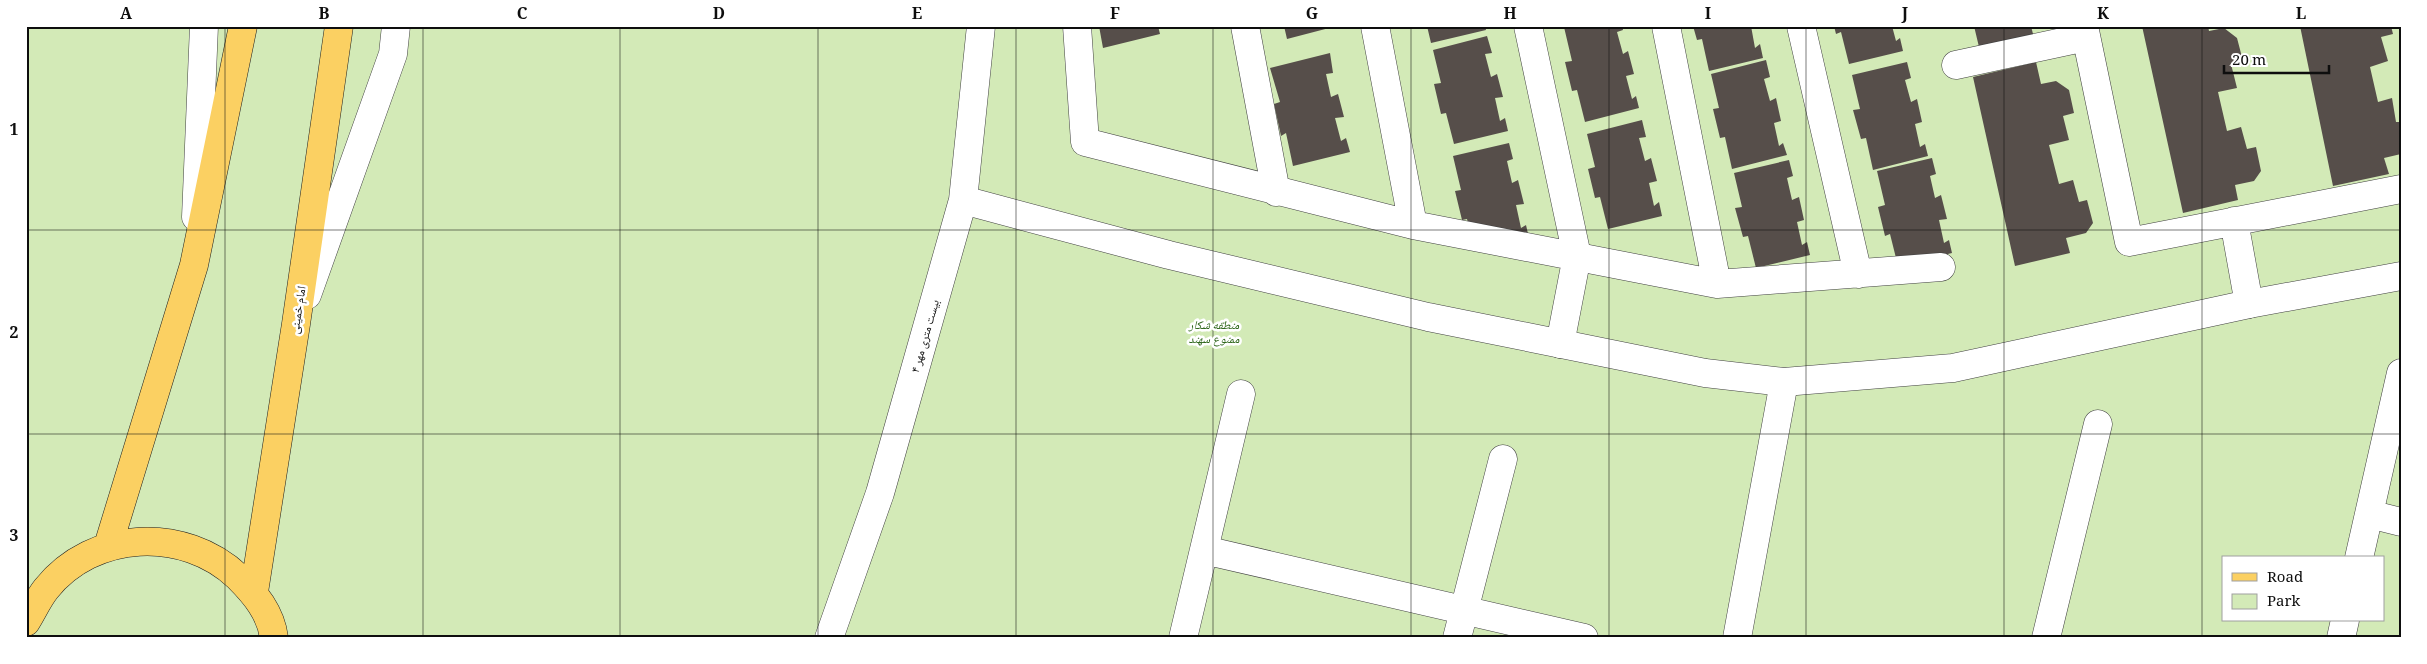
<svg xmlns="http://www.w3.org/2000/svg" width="2427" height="664" font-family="Georgia,'Noto Naskh Arabic',serif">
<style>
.green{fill:#d3eab7;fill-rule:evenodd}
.building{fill:#564e4a}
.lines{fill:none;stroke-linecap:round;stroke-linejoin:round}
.minor-casing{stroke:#414141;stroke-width:29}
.tertiary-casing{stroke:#414141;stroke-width:29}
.primary-casing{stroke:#1f1f1f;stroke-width:29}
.minor{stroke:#fff;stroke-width:28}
.tertiary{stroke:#fff;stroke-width:28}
.primary{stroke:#fbd062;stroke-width:28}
.grid{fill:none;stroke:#0e0e0e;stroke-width:1;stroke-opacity:0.55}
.labels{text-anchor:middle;stroke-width:5;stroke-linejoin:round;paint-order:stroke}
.street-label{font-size:12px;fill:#0e0e0e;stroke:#fff}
.park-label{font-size:12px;font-style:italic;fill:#2f671c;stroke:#fff}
.neatline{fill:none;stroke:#0e0e0e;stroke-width:2}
.grid-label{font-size:16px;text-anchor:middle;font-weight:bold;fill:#0e0e0e}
</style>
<rect width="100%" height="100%" fill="#fffbee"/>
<path class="green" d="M26,26H2401V638H26ZM2223,558H2383V620H2223Z"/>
<path class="building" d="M1099,26H1158L1160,34L1103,48Z
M1284,26H1333V27L1287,39Z
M1427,26H1485L1486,30L1431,43Z
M1622,26L1623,30L1617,32L1623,54L1628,51L1634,74L1626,76L1632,99L1636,96L1639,108L1585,122L1577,90L1572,91L1565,62L1572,61L1564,27Z
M1693,26H1751L1755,48L1760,44L1763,58L1709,71L1702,39L1697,40Z
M1834,26H1892L1896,41L1900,38L1903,51L1849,64L1841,32L1836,34Z
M1974,26H2031L2033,34L1979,47Z
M2142,26H2208L2209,31L2224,28L2237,38L2243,61L2231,64L2237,88L2218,92L2227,131L2241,127L2247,149L2256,147L2261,171L2254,181L2235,185L2238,200L2183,213Z
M2300,26H2391L2393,34L2381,37L2388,61L2370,67L2378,102L2392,98L2396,122H2401V154L2384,158L2389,174L2333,186Z
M1487,36L1492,53L1485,54L1491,77L1497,74L1503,97L1495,98L1500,121L1505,118L1508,131L1454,144L1446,113L1441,114L1434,84L1441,83L1433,50Z
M1330,53L1333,73L1326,74L1331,97L1338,94L1344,117L1335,118L1341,141L1346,138L1350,152L1293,166L1286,133L1281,136L1274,104L1280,102L1270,68Z
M1766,60L1770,77L1764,79L1770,101L1776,98L1781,121L1774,123L1779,146L1783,143L1787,155L1732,169L1725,137L1720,138L1713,109L1719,108L1711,74Z
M1907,62L1911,78L1905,80L1911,102L1917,99L1922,122L1915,124L1920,147L1925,144L1928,156L1873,170L1866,138L1861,139L1853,110L1860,109L1852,75Z
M2036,62L2041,84L2056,81L2069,90L2074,113L2063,116L2069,140L2049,145L2059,184L2073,180L2079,202L2087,200L2093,223L2086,233L2066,238L2070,253L2015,266L1973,77Z
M1642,120L1646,137L1639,138L1645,161L1651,158L1657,181L1649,183L1654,206L1659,202L1662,216L1608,229L1600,197L1595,198L1588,169L1595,167L1587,134Z
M1509,143L1513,159L1507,161L1512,183L1518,180L1524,204L1516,205L1521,228L1526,225L1529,238L1475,251L1467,219L1462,220L1455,191L1461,190L1453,156Z
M1932,158L1936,174L1930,176L1935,198L1941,195L1947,219L1939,220L1944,243L1949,240L1952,253L1898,266L1890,234L1885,236L1878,207L1885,205L1877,171Z
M1789,160L1793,176L1787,178L1792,200L1799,197L1804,220L1797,222L1802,245L1807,242L1810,255L1756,268L1748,236L1743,237L1735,208L1742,207L1734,173Z"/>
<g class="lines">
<g class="minor-casing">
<path id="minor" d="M1077,26L1085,142L1413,225L1717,284L1941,267
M1245,26L1276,192
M1375,26L1413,225
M1528,26L1577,256L1560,344
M1666,26L1717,284
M1801,26L1858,274
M2084,26L2129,242L2401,189
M1956,65L2086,37
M2234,221L2249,304
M2369,514L2401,522
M1204,550L1584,638
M2359,558L2401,373
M1183,638L1241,394
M1457,638L1503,459
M1737,638L1784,382
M2046,638L2098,424
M2341,638L2345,620"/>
</g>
<g class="tertiary-casing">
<path id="tertiary" d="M963,200L1169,255L1428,317L1705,373L1784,382L1953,368L2249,304L2401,276
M196,217L204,26
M307,295L393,54L396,26
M829,638L880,493L963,200L981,26"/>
</g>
<g class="primary-casing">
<path id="primary" d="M108,546L194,265L243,26
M254,592L296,324L339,26
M26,622C33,611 38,599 46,589C93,530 184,526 238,577C255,594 271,613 274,638"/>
</g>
<use href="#minor" class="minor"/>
<use href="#tertiary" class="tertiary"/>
<use href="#primary" class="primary"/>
</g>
<path class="grid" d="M225,26V638M423,26V638M620,26V638M818,26V638M1016,26V638M1213,26V638M1411,26V638M1609,26V638M1806,26V638M2004,26V638M2202,26V638M26,230H2401M26,434H2401"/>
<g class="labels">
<g class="street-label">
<text transform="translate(298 310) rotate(-81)" y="4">امام خمینی</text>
<text transform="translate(925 336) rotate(-74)" y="4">بیست متری مهر ۴</text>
</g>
<g class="park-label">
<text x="1214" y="329">منطقه شکار<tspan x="1214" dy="14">ممنوع سهند</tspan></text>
</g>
</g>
<rect width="2427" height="664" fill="none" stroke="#ffffff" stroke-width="55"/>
<rect x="2222" y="556" width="162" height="65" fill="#ffffff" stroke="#9f9f9f"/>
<rect x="2232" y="573" width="25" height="8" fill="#fbd062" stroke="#9f9f9f"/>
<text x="2267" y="582" font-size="15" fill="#0e0e0e">Road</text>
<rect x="2232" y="594" width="25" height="15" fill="#d3eab7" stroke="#9f9f9f"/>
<text x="2267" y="606" font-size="15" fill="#0e0e0e">Park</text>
<path d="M2224 65v8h105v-8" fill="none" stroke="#0e0e0e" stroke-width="2.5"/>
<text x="2232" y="65" font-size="15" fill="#0e0e0e" stroke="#ffffff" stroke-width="4" paint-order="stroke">20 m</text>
<rect x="28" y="28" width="2372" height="608" class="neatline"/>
<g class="grid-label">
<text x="126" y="19">A</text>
<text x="324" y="19">B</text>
<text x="522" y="19">C</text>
<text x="719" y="19">D</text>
<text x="917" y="19">E</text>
<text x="1115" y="19">F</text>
<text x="1312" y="19">G</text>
<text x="1510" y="19">H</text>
<text x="1708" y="19">I</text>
<text x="1905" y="19">J</text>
<text x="2103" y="19">K</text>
<text x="2301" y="19">L</text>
<text x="14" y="135">1</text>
<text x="14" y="338">2</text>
<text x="14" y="541">3</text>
</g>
</svg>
